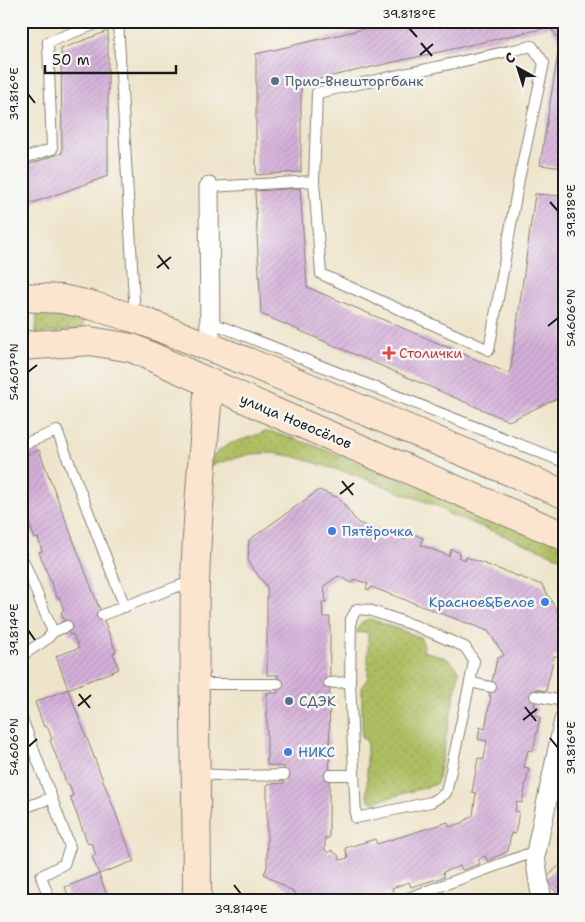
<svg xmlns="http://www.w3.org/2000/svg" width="585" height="922" font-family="'Shantell Sans',sans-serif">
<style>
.grass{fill:url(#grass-dots);stroke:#646c3e}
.building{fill:url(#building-hatch);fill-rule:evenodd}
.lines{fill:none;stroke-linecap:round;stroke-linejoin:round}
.lane-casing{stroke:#858073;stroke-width:12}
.street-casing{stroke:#858073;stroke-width:21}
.secondary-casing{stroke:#858073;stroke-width:30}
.lane{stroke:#fff;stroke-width:10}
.street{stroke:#fff;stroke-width:19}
.secondary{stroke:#fbe5cf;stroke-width:28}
.ticks{fill:none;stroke:#1c1c1c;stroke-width:2}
.service-dot{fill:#5c6f8a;stroke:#f6f6f2;stroke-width:2}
.health-dot{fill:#e0444e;stroke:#f6f6f2;stroke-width:2}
.shop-dot{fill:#3f7fe0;stroke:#f6f6f2;stroke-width:2}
.labels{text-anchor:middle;stroke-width:5;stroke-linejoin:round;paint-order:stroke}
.service-label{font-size:14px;fill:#4e5e75;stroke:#f6f6f2;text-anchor:start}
.health-label{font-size:14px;fill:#be3a42;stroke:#f6f6f2;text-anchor:start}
.street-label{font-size:14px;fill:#1c1c1c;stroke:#f6f6f2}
.shop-label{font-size:14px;fill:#366cbe;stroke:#f6f6f2;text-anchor:start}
.neatline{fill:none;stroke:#1c1c1c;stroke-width:2}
.ticks-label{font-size:12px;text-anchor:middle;fill:#1c1c1c}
</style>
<defs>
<pattern id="grass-dots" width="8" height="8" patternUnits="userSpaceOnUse" patternTransform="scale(1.25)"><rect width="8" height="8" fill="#adbd60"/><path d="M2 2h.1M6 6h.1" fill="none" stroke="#94a253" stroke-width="1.8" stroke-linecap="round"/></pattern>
<pattern id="building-hatch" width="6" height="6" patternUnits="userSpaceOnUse" patternTransform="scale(1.25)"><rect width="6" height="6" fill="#d4afd9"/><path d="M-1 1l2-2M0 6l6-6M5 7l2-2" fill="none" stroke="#b596ba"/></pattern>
</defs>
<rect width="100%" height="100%" fill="#f6f6f2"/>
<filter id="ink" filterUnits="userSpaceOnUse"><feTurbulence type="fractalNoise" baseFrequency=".02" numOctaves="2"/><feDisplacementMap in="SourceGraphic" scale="10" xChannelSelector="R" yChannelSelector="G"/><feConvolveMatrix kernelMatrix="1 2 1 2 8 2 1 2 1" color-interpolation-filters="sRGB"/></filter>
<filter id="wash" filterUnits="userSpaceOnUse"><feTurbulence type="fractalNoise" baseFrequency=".0096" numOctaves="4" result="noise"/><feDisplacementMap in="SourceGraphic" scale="20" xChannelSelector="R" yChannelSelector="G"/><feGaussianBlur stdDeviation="1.12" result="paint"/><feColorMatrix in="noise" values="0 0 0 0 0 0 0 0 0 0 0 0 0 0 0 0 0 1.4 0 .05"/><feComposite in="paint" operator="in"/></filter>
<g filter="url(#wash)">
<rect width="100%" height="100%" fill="#eee4ca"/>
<path class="grass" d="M73,311L84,318L82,329L36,334L37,312Z
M265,432L275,433L313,445L564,544V559L446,513L442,508L355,475L292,456L272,453L251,454L204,467L217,452L229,444Z
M370,619L420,637L424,646L423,651C437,655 452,657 459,672L437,783L434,785L373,802L369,800L367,796V741L362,738V686L368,678V632L357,633C358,624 362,620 370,619Z"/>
<g id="blocks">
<path class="building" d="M398,21H564V168L540,165L560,41L550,27L301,83V172L256,175V54Z
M108,31V176L21,207V167L62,153L61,49Z
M300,188L307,287L510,374L535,194L564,196V366L560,397L509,421L261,314L255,191Z
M39,450L116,652L113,653L119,669L68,689L134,861L99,874L92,857L96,855L91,843L88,844L70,797L73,796L69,784L67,785L50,740L52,739L47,726L44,727L35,702L68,689L56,656L79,648L73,634L70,635L61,612L64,610L59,597L57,598L39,552L42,551L38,538L35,539L21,504V457Z
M319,490L339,498L358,523L406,540L409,532L423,538L421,545L449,556L451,549L460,553L458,557L465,560L466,557L542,585L564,623L559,656H554L546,691L536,689L534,706L537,707L535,716L540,717L533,751L528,750L524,767L529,768L522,803L517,802L515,811L519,812L515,834L511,833L508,851L488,861L485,856L478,860L480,864L462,870L460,866L443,872L444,877L411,887L409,882L392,888L393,892L364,901H298L295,893L264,874L267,867V784L284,783V767L267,765V693H278V675H267V587L248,562L249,540ZM338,576L352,583L354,579L368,584L366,589L370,590L371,587L488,631L504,655L497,659L489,696H491L485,729L480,727L478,739L487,741L484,759L478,758L472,792L476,793L473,815L462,823L449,827L448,822L377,844L375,839L345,848L348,858L340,860L338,855L331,850L329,853L325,850V838H329L330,617H323L322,602H326L324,586Z
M564,861V900L544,880Z
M99,874L109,901H70L65,887Z
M499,894H524V901H499Z"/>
</g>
</g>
<g filter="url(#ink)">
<use href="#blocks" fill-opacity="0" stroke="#858073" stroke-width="1"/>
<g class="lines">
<g class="lane-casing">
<path id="lane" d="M118,21L135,317
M532,46L544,63L519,179L489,350L321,274L314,181L317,93Z
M21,159L52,149L48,42L104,21
M209,187L314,181
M210,322L564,462
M21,445L57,431L125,607
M21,555L53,632L47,639L21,656
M102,615L176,587L194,581
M53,632L67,626
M470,682L446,793L431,802L356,818L350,682L351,619L357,609L369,610L416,626L465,647L474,661L470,682L491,687
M329,683L350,682
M195,684H278
M535,696L564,701
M21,716L70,847L64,864L41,876L50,901
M197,774L241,776L284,775
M330,775H353
M21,809L51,798
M400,901L536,851"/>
</g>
<g class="street-casing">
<path id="street" d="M209,187L210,348
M542,901L535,857L564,720"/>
</g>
<g class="secondary-casing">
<path id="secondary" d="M21,297L61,299L90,305L140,320L248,362L564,494
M21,346L90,341L132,348L279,414L564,536
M197,901C197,795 193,689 195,583C197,516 203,449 209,383"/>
</g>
<use href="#lane" class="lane"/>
<use href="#street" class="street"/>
<use href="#secondary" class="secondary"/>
</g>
</g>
<path class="ticks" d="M409,28L417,37M421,43L432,56M420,55L433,44M28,94L35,103M550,202L558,211M158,255L169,269M157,268L171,257M548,326L558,318M28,372L37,365M342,481L353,495M340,494L354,483M28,630L35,640M79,694L90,708M78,706L91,695M525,707L536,721M523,720L537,709M550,738L558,748M28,747L37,739M234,885L241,894"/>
<g class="service-dot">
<circle cx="275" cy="81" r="5"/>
<circle cx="289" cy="701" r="5"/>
</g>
<path class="health-dot" d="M386.5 345.5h5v5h5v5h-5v5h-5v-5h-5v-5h5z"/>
<g class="shop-dot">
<circle cx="332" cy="531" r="5"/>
<circle cx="545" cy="602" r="5"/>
<circle cx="288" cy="752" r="5"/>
</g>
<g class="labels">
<g class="service-label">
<text x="285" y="86">Прио-Внешторгбанк</text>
<text x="299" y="706">СДЭК</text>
</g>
<g class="health-label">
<text x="399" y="358">Столички</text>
</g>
<g class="street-label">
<text transform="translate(296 421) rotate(23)" y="5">улица Новосёлов</text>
</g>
<g class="shop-label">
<text x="342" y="536">Пятёрочка</text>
<text x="535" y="607" text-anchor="end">Красное&amp;Белое</text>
<text x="298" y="757">НИКС</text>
</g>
</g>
<rect width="585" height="922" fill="none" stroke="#f6f6f2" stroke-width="55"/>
<g transform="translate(518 68) rotate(321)" stroke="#f6f6f2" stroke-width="4" paint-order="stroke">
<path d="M0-4L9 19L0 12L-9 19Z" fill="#1c1c1c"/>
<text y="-8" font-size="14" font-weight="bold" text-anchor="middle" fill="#1c1c1c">С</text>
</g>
<path d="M45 65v8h131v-8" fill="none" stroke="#1c1c1c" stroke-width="2.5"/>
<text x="52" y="65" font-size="15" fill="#1c1c1c" stroke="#f6f6f2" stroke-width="4" paint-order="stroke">50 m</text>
<rect x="28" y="28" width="530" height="866" class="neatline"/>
<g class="ticks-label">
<text x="409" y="18">39.818°E</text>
<text transform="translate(14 94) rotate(-90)" y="4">39.816°E</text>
<text transform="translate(571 211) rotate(-90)" y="4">39.818°E</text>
<text transform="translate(571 318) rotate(-90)" y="4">54.606°N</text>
<text transform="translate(14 372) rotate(-90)" y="4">54.607°N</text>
<text transform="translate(14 630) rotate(-90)" y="4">39.814°E</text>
<text transform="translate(14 747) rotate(-90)" y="4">54.606°N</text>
<text transform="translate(571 748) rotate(-90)" y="4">39.816°E</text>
<text x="241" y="913">39.814°E</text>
</g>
</svg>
